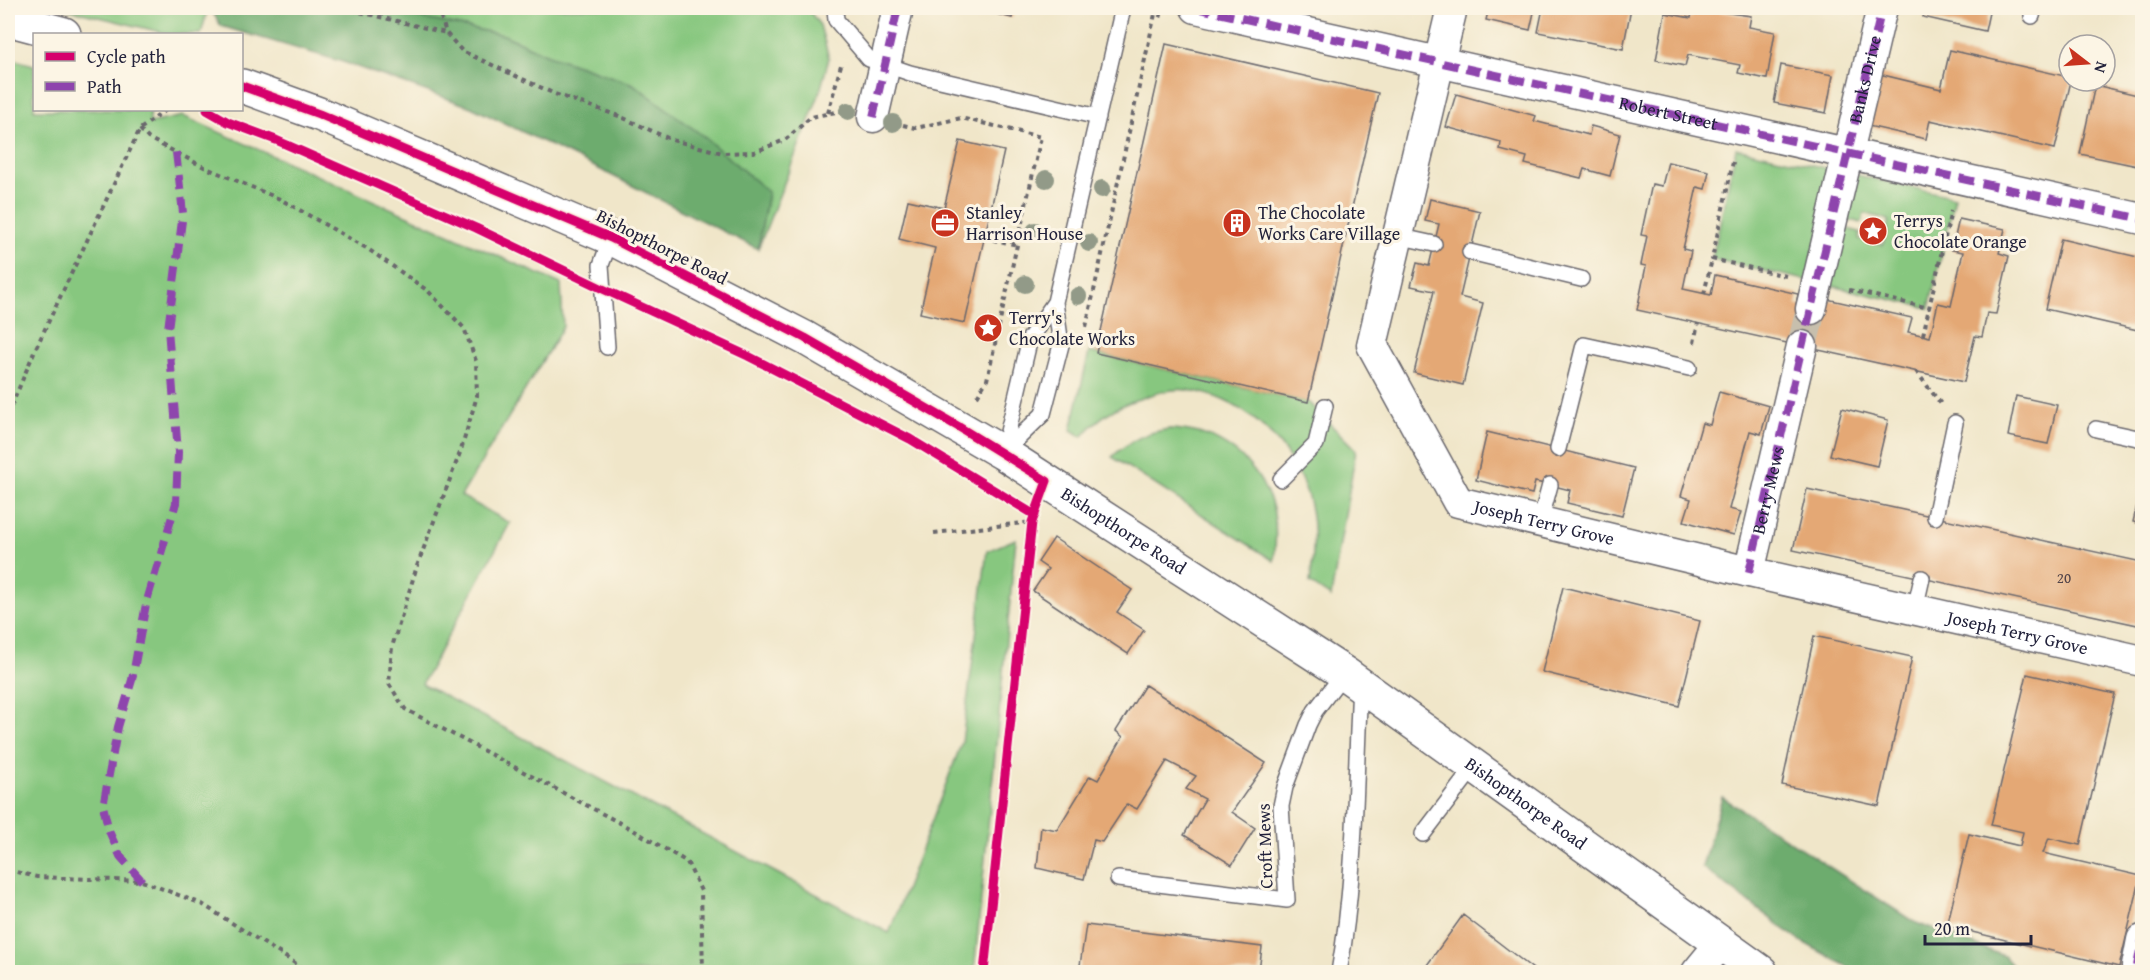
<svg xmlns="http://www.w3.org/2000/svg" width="2150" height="980" font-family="'Gentium Book Plus',serif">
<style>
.green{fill:#87c77f;stroke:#54745d;stroke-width:1.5;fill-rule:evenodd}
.forest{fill:#6dac6e;stroke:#486754;stroke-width:1.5}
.building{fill:#e4a874}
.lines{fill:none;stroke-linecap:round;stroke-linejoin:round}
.street-tunnel{stroke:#c7bfad;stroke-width:30;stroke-dasharray:30 15;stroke-linecap:butt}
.lane-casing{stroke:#6a676d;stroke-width:18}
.street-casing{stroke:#6a676d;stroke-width:33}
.secondary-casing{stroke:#6a676d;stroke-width:36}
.path{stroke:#6a676d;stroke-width:4;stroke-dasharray:4.5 4.5;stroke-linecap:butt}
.lane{stroke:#fff;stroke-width:15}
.street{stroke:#fff;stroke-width:30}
.secondary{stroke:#fff;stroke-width:33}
.quiet{stroke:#8e44ad;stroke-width:8;stroke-dasharray:15 8;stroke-linecap:butt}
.cycleway-casing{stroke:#fcf5e5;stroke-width:13}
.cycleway{stroke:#d6006c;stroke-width:9}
.tree{fill:#929a88}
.labels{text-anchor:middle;stroke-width:6;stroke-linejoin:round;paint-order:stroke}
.number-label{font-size:15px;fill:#524449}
.street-label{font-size:18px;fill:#22223b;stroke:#fcf5e5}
.poi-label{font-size:18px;fill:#22223b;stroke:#fcf5e5;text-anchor:start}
</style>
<rect width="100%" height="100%" fill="#fcf5e5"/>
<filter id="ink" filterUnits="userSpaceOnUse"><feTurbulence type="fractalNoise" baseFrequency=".0167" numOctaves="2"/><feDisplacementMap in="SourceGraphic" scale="12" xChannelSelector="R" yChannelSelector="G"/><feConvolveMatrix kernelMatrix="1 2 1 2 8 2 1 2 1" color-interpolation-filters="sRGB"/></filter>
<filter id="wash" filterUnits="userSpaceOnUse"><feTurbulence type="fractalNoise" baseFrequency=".008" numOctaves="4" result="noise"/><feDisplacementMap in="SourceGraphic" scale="24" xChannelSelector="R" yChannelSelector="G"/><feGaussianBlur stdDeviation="1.35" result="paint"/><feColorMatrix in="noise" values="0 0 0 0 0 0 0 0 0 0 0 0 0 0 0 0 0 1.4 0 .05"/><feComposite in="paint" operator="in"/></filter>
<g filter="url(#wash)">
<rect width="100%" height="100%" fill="#f0e6c9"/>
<path class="green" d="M62,8H208L201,34H169Z
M380,8H807L820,25L829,58L819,95L758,249L768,192L703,136L633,84L548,55L504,35L385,11Z
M8,58L34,65V110H150V123L183,116L561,284L563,327L461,496L510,523L422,684L889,933L962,742L987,551L1016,539L974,972H8Z
M1736,148L1955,197L1929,308L1712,259ZM1864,213L1889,220L1883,245L1859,240L1860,232L1832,225L1833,216L1862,223Z
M1089,352L1308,402L1356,450L1331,597L1310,583C1314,551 1317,520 1305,488C1285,438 1241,397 1187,390C1171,388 1156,393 1142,398C1118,405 1097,418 1082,437L1071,430Z
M1170,429C1209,430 1242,449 1262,483C1265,490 1270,497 1272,505C1277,522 1276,543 1274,561L1112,457C1129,441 1146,432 1170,429Z"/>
<path class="forest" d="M210,8H380L385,11L504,35L548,55L633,84L703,136L768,192L758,249L593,166L471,107L343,62L221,26Z
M1722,797L1914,922L2004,956L2018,972H1857L1799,940L1702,867Z"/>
<g id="blocks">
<path class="building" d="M972,8H1015L1012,18Z
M1489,8H1535L1530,30L1486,20Z
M1543,8H1631L1623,49L1538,32Z
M1693,8L1751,16L1749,27L1775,32L1767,79L1738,73L1740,65L1688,55L1685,66L1656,60L1665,13L1691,18Z
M1925,8H1990L1985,31L1923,17Z
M1166,44L1378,93L1308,402L1096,353Z
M1950,50L2069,77V81H2071L2055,149L1930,120L1926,139L1868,126L1879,74L1941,89Z
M1781,65L1833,75L1826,113L1774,103Z
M2095,85L2142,96V167L2080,154Z
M1456,94L1536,116L1534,121L1589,135L1591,126L1620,134L1610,176L1584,169L1581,178L1525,164L1527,157L1500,150L1501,142L1446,127Z
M960,141L1004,151L965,323L920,313L935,248L899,239L908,200L944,208Z
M1668,162L1709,171L1705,189L1697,187L1683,249L1691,251L1683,289L1711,295L1715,275L1798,294L1796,305L1811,309L1827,299L1912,318L1908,332L1930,337L1938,303L1951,306L1963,252L1952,250L1959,219L2005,229L1999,253L2009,256L1996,314L1987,313L1982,337L1975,336L1964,382L1637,310L1646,266L1641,265L1647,236L1641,235L1652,184L1662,186Z
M1430,199L1480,211L1460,297L1483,303L1463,385L1414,373L1434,291L1411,286L1417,263L1429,266L1439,224L1425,221Z
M2061,239L2142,258V331L2045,309Z
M1719,392L1769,406L1761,434L1750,431L1729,509L1741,512L1734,535L1684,521L1691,499L1681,496L1702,423L1710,425Z
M2016,396L2057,405L2048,444L2008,436Z
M1842,408L1888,420L1877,466L1830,455Z
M1487,432L1634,468L1622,516L1567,503L1570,490L1550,485L1535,482L1532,494L1476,480Z
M2142,484V524L2133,522Z
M1807,489L2142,562V626L1793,550Z
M1054,538L1132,590L1117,612L1144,630L1128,654L1033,591L1048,569L1038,562Z
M1563,587L1700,621L1679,706L1542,672Z
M1814,636L1912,657L1879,806L1782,785Z
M2027,674L2115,694L2080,845L2049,838L2043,853L2141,876L2119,967L1947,926L1969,834L2020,846L2023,832L1991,825Z
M1145,685L1266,763L1232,812L1255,828L1232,865L1184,835L1205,799L1186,789L1196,776L1167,761L1137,809L1127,804L1102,842L1094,840L1084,879L1037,868L1041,827L1057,830L1090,776L1098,780L1123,737L1116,731Z
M1463,915L1537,972H1422Z
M1086,925L1262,947L1259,972H1079Z"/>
</g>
</g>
<g filter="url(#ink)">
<use href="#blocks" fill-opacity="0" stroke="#6a676d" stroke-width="1.5"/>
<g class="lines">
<path class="street-tunnel" d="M1802,346L1811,309"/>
<g class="lane-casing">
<path id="lane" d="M835,8L836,20L869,59L910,73L1098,117
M2032,16L2034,8
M1397,236L1434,244
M1470,252L1581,279
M607,347L601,265L611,238
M2096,429L2142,439
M1558,449L1584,345L1689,368
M1003,453L1043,414L1061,345L1055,302L1123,8
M1003,453L1030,338L1055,302
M1281,479L1316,444L1325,406
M1935,517L1955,423
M1540,522L1550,485
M1915,609L1922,578
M1423,834L1474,767
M1118,879L1287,900L1281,806L1285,787L1308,725L1315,711L1344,673
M1339,972C1356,879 1355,780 1360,685"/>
</g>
<g class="street-casing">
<g id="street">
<path d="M1196,8L2142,219"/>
<path id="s1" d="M1452,8L1372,345L1458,502L1749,572L2142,661"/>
<path d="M873,117L898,8"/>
<path id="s2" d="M1811,309L1882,8"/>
<path d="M1749,572L1802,346"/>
<path d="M2137,966L2142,940"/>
<path d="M1697,972L1720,944"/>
</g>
</g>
<g class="secondary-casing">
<g id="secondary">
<path d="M8,19L64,34"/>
<path id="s3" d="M242,86L319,114L611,238L805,338L1003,453L1344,673L1761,972"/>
</g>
</g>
<path class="path" d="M343,8L446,33
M438,8L446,33L462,51L555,94L619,116L672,140L723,153L754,152L785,140L811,117L841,111
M828,113L841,65
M903,125L916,128L961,118L1041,137L987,380L976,398
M140,129L148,138L204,167L280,199L368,249L428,291L464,328L476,361L477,396L461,450L417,566L392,647L389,684L405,709L635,831L687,862L701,891L703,972
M1733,162L1712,259L1786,276
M984,238L1018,245
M1849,290L1929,308L1951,211
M1704,294L1712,259
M1086,327L1155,14L1166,17
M1923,335L1929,308
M1694,343L1698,323
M1916,371L1941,404
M8,414L35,350L140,129L166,110
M934,533L1032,522
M8,870L37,877L142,881L202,904L309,972"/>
<use href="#lane" class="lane"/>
<use href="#street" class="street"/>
<use href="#secondary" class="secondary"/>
<g class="quiet">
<path id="s4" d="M1196,8L2142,219"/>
<path d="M873,117L898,8"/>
<path id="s5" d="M1749,572L1882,8"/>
<path d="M142,881L120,856L109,831L103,806L118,727L132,680L146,604L176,503L178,452L168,329L183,213L176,152"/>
<path d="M2137,966L2142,940"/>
</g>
<g class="cycleway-casing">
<path id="cycleway" d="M242,86L319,114L611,238L805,338L959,427L1047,481L1032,522L984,972
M207,110L228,122L276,140L476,228L603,289L748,356L910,439L1035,515"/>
</g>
<use href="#cycleway" class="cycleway"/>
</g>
<g class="tree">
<circle cx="848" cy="111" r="9"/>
<circle cx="893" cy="123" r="9"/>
<circle cx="1046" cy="179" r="9"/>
<circle cx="1102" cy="189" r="9"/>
<circle cx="1035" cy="231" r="9"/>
<circle cx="1089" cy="243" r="9"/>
<circle cx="1025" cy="284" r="9"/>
<circle cx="1078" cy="296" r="9"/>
</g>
</g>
<defs>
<g id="office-disc" transform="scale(1.5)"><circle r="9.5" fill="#c8321e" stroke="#fcf5e5"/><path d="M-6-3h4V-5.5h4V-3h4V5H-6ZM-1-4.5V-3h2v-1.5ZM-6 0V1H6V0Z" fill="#fff"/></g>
<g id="building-disc" transform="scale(1.5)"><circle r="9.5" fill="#c8321e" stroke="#fcf5e5"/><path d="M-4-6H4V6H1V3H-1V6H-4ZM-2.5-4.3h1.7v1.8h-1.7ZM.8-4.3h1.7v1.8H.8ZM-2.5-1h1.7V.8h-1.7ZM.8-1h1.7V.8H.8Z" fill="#fff"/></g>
<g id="sight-disc" transform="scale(1.5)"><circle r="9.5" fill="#c8321e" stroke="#fcf5e5"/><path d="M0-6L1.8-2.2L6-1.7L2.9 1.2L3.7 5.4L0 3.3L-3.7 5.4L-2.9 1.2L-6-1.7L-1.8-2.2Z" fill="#fff"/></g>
</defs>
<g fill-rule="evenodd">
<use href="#office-disc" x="945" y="223"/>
<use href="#building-disc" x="1237" y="223"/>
<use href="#sight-disc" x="1873" y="231"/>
<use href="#sight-disc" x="988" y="328"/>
</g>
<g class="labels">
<g class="number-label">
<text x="2064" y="583">20</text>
</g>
<g class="street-label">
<text dy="6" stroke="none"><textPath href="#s2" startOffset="236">Banks Drive</textPath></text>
<text dy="6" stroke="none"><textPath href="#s4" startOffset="484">Robert Street</textPath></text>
<text transform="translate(662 247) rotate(27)" y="6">Bishopthorpe Road</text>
<text dy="6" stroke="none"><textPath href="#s5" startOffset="84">Berry Mews</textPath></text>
<text dy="6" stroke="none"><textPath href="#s1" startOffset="614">Joseph Terry Grove</textPath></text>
<text dy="6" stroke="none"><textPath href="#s3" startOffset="990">Bishopthorpe Road</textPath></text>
<text dy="6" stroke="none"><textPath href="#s1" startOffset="1100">Joseph Terry Grove</textPath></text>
<text dy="6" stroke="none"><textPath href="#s3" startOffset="1476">Bishopthorpe Road</textPath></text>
<text transform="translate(1265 846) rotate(-92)" y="6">Croft Mews</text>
</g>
<g class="poi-label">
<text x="966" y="219">Stanley<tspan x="966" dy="21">Harrison House</tspan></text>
<text x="1258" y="219">The Chocolate<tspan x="1258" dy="21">Works Care Village</tspan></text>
<text x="1894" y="227">Terrys<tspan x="1894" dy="21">Chocolate Orange</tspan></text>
<text x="1009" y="324">Terry's<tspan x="1009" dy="21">Chocolate Works</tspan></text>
</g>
</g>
<rect width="2150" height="980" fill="none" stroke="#fcf5e5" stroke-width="30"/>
<rect x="33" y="33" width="210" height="78" fill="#fcf5e5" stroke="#a5a1a1" stroke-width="1.5"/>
<rect x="45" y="52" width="30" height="9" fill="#d6006c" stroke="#a5a1a1" stroke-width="1.5"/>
<text x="87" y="63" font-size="18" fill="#22223b">Cycle path</text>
<rect x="45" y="82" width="30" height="9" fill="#8e44ad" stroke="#a5a1a1" stroke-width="1.5"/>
<text x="87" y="93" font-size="18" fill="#22223b">Path</text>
<g transform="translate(2087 63) rotate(107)"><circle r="28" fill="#fcf5e5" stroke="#a5a1a1" stroke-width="1.5"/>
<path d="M0-4.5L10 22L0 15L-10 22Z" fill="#c8321e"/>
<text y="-9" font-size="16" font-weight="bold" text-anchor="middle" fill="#22223b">N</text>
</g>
<path d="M1925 935v9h106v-9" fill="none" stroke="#22223b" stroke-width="3"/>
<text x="1934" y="935" font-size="18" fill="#22223b" stroke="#fcf5e5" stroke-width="4.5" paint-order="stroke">20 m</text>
</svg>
